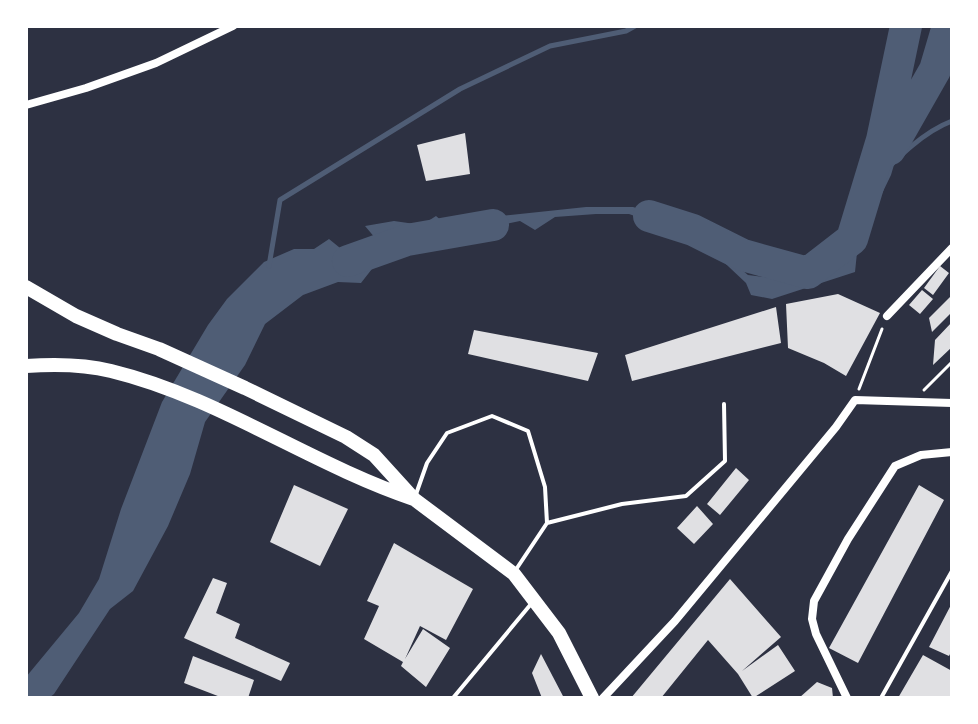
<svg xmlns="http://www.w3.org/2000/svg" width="978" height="724" font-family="'Asap Condensed',sans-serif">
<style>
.water{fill:#4f5d75}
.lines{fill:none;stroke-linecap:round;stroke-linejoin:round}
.stream{stroke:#4f5d75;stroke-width:5}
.river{stroke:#4f5d75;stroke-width:32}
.building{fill:#e0e0e3}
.path{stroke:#fff;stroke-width:3}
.service{stroke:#fff;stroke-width:4}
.minor{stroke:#fff;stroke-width:8}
.primary{stroke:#fff;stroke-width:14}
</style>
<rect width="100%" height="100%" fill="#2d3142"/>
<path class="water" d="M909,26H913L907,77L896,126L901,141L891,175L858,243L855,272L772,299L751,295L746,283L712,251L678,231L629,214H596L555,217L535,230L520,221L455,235L439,226L425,236L393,242L361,283L338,282L303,295L265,324L245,365L205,422L190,474L168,526L133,591L110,609L54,694L49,698H26V677L79,613L99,579L121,509L162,402L208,325L227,299L264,262L294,249H314L329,239L345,252L376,239L365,226L394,221L422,225L436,216L443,222L586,207H633L676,220L699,234L748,275L772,278L825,271L842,257L854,235L866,209L881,183L887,160L878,150V128L893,112Z"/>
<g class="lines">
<path class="stream" d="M868,188C892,164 920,133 952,121
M269,266L280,200L460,89L550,46L626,31L635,26"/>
<path class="river" d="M890,149L935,70L948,26
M649,216L693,230L743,255L808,273L852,239L882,140L906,26
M348,261L407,240L493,225"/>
</g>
<path class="building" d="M465,133L470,174L426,181L417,145Z
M940,266L949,273L933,295L924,288Z
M922,290L933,299L920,314L909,305Z
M838,294L880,313L846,376L824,363L788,348L786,304Z
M952,295V312L932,332L929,318Z
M776,307L781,343L632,381L625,355Z
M952,322V347L933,365L935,340Z
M474,330L598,353L588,381L468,354Z
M736,468L749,480L720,515L707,504Z
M294,485L348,509L320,566L270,542Z
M919,485L944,500L858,663L829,648Z
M697,506L713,524L694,544L677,528Z
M394,543L473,589L446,640L420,626L405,659L423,629L450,648L426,687L401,666L403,662L364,639L379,606L367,601Z
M213,578L227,583L216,613L240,624L235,638L290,663L281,681L184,638Z
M730,579L781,637L742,671L778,645L795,671L753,698L738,674L708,640L661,698H631Z
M952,603V650L949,656L929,647Z
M541,654L564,698H542L532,673Z
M923,655L952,671V698H898Z
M193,656L254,680L248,698H223L184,683Z
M817,682L832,688L833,698H799Z"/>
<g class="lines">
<path class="path" d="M859,389L882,329
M924,390L952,362"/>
<path class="service" d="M415,497L427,463L447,433L492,416L528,431L545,487L547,523
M515,571L547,523L622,504L686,496L725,461L724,404
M453,698L531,604
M881,698L952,571"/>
<path class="minor" d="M26,105L86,88L156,63L233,26
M887,316L952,248
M603,698L675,621L836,427L855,400L952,403
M847,698L816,634L812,619L814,601L848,539L895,466L921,455L952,452"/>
<path class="primary" d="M26,287L76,316L117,334L159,349L245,388L346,437L374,455L414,499L514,574L559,633L592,698
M26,366C54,364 83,364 111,371C218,397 310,464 414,499"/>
</g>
<rect width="978" height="724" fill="none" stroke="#ffffff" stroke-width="56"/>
</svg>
